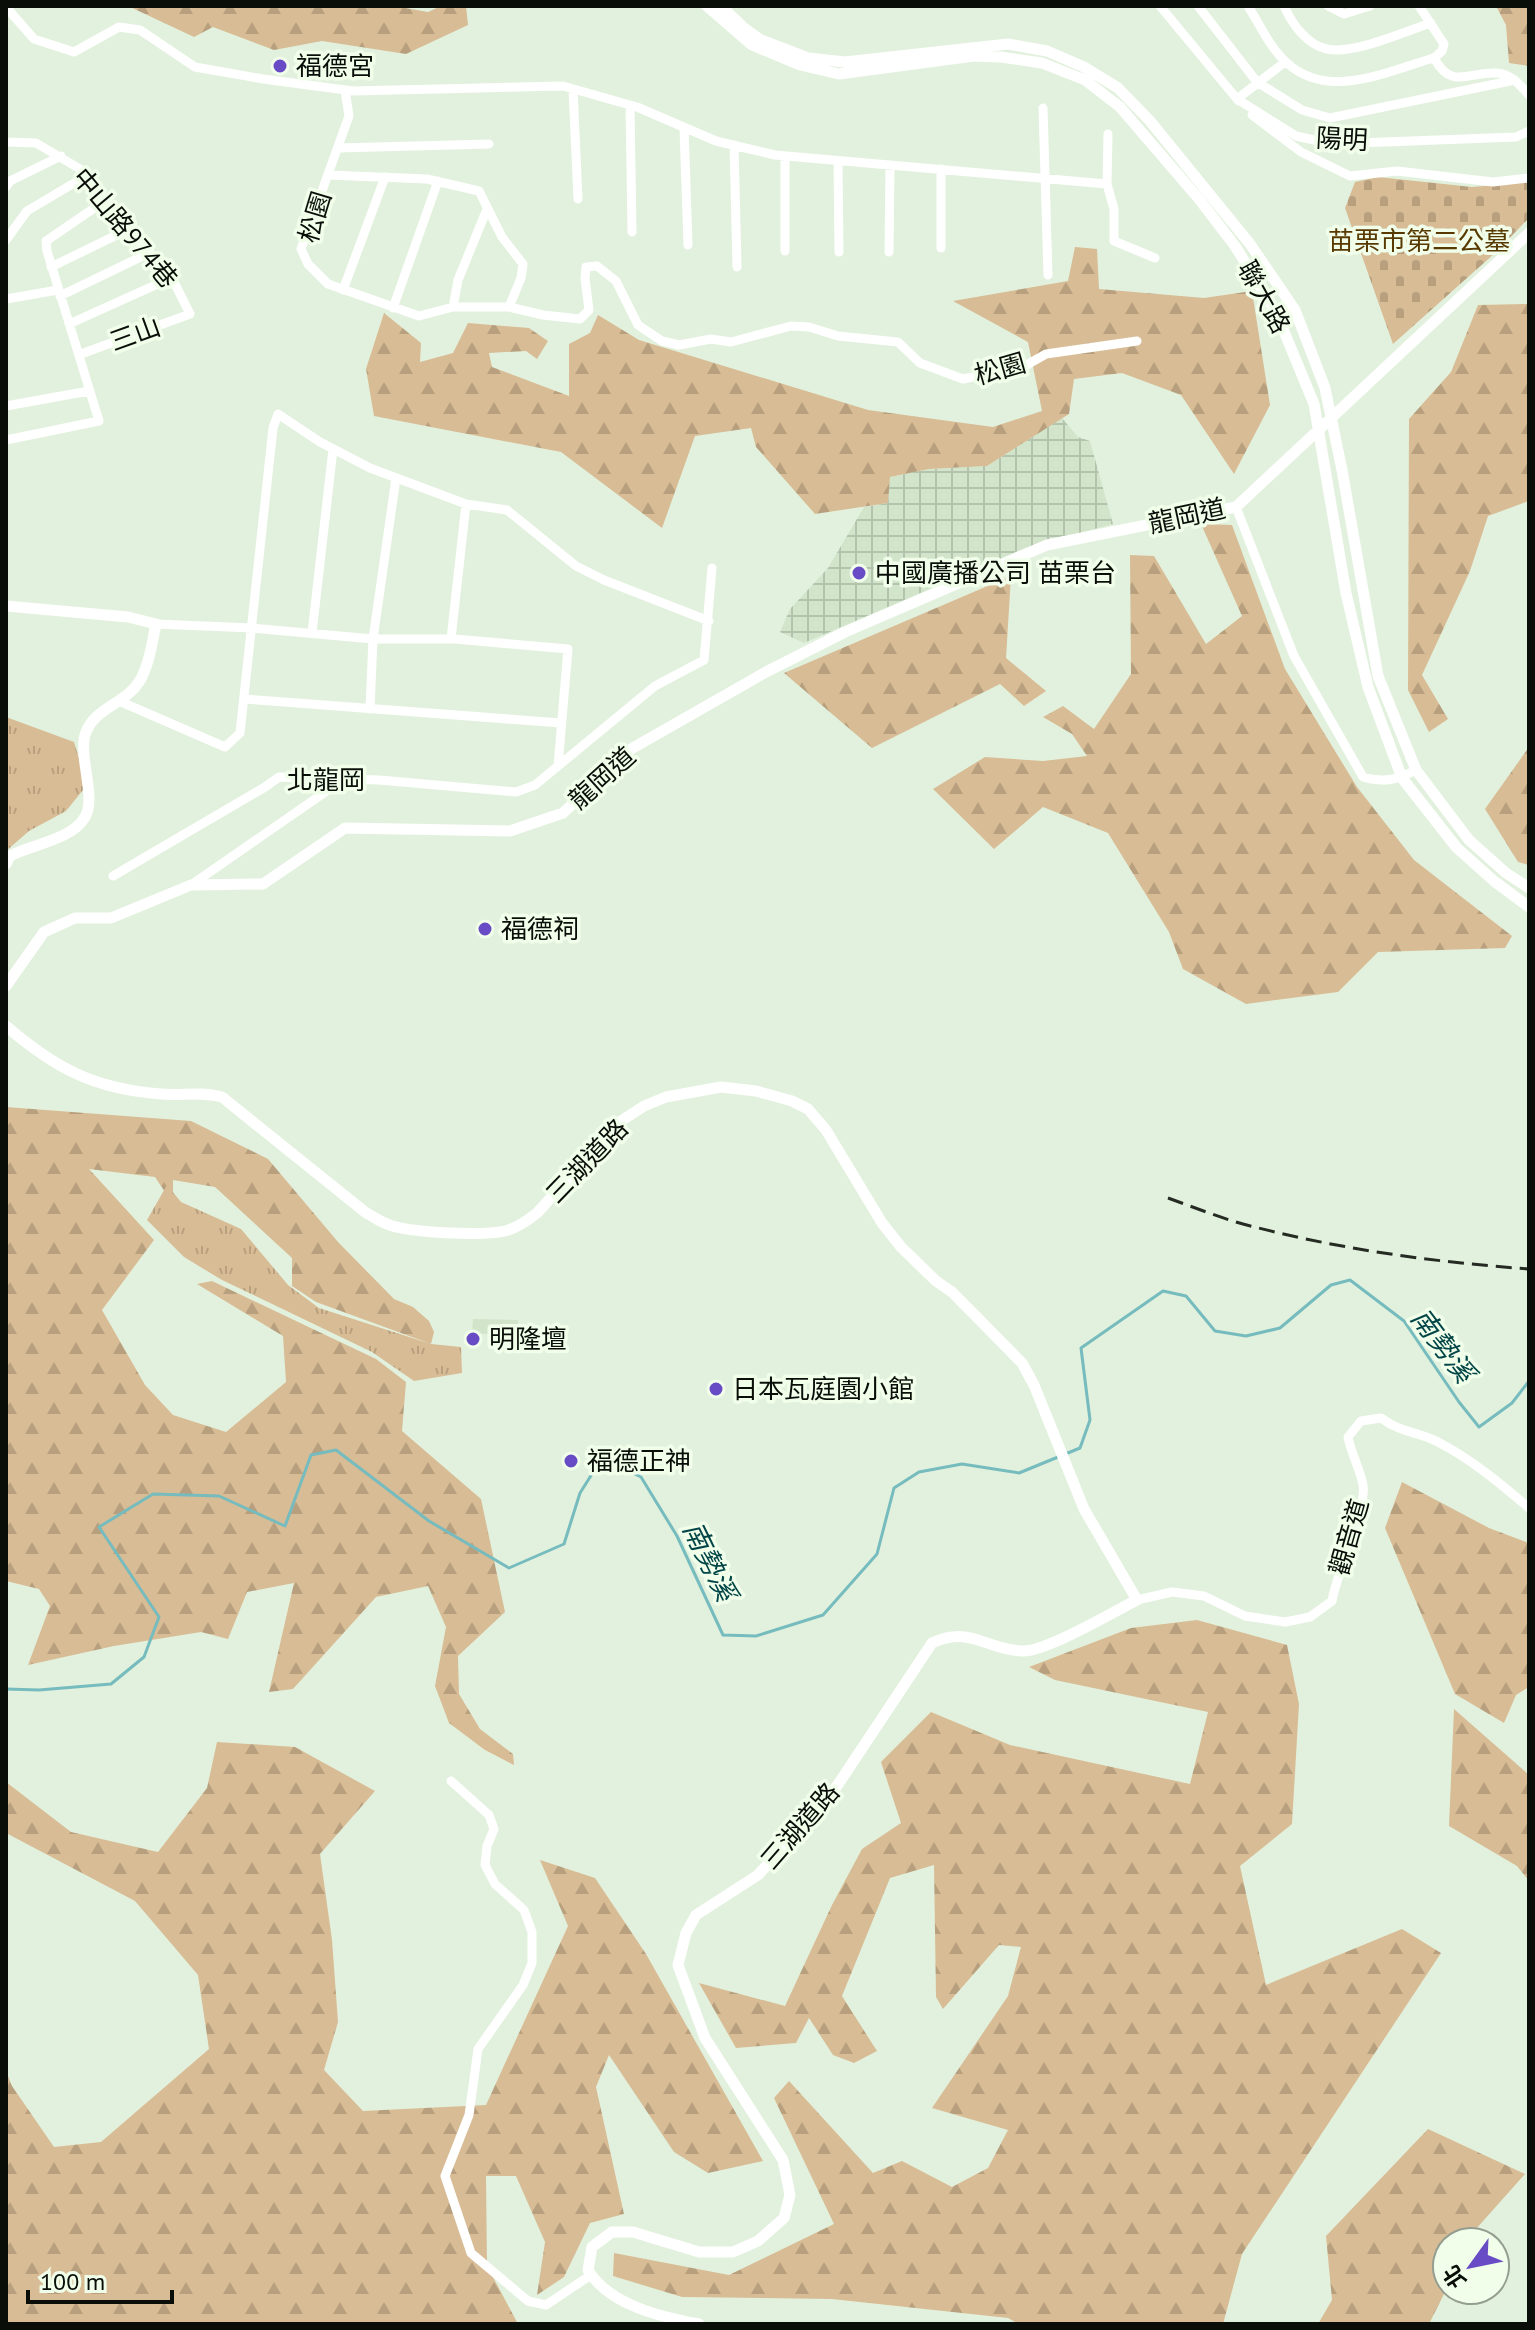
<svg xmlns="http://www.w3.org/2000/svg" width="1535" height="2330" font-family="'PT Sans','Noto Sans TC',sans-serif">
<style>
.built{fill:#d2e5cb}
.industrial{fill:url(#industrial-grid)}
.forest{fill:url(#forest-firs)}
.cemetery{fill:url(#cemetery-stones)}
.park{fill:url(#park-tufts)}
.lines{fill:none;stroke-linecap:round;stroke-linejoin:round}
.stream{stroke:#76bbbd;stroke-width:3}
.minor{stroke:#fff;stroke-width:9}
.tertiary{stroke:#fff;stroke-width:11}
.rail{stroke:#252b23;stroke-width:3;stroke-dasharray:16 8;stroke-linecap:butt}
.poi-dot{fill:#684cc5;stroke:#f0feea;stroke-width:3}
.labels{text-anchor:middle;stroke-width:7;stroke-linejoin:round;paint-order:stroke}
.poi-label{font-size:26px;fill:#0a0e08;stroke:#f0feea;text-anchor:start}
.street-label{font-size:26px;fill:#0a0e08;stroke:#f0feea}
.park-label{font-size:26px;fill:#583900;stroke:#f0feea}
.water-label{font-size:28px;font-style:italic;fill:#024547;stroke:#f0feea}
</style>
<defs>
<pattern id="industrial-grid" width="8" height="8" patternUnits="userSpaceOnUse" patternTransform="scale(2)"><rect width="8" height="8" fill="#d2e5cb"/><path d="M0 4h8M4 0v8" fill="none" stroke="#b3c3ad"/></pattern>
<pattern id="forest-firs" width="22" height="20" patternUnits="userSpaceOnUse" patternTransform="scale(2)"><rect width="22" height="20" fill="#d8bc95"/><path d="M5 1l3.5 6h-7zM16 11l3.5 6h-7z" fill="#b8a07f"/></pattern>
<pattern id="cemetery-stones" width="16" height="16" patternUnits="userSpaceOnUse" patternTransform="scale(2)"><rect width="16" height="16" fill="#d8bc95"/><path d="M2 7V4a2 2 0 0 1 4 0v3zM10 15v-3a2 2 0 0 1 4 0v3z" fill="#b8a07f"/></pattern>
<pattern id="park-tufts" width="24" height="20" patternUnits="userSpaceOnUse" patternTransform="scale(2)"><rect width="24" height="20" fill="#d8bc95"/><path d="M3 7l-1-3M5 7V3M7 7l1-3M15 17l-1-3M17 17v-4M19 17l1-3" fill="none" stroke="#b8a07f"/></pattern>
</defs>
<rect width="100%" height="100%" fill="#e2f1dd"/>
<path class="built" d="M473,1319L518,1320V1336L472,1333Z"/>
<path class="industrial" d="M1062,418L1078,437L1090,441L1113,524L1025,548L804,643L780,632L790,609L828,568L864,507L888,503L890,477L929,469L987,466Z"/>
<path class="forest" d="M128,6H394L428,12L441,6H466L468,25L406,54L322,41L274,50L213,27L194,37Z
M1496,6H1529V66L1509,63L1506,25Z
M1075,247L1097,249L1099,289L1204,298L1252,291L1270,405L1234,474L1181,395L1122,373L1074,379L1069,414L987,466L929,469L890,477L888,503L815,514L756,447L751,428L695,436L662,528L561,452L374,416L366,369L384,313L421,343L420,362L453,353L468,323L529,328L548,341L537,359L526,351L489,353L492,367L569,396V344L590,333L598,315L639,340L868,410L993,427L1042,411L1028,342L953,301L1068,281Z
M1529,304V501L1488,516L1470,571L1422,675L1448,719L1429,732L1408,690L1409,419L1451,372L1478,305Z
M1201,524L1232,525L1285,669L1357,787L1414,860L1512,936L1505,948L1378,952L1338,992L1246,1004L1183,969L1169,932L1108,833L1043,807L994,849L933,789L985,757L1043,761L1087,756L1072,734L1043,717L1063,706L1094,729L1131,674L1130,555L1154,556L1206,644L1242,616Z
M1011,576L1006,658L1046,691L1024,706L1000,684L872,748L784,673Z
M1529,747V865L1518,862L1485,809Z
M6,1107L191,1121L268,1159L338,1242L394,1299L413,1307L429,1321L434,1332L431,1344L316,1302L292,1286V1258L215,1187L173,1180V1204L155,1177L89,1169L154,1240L102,1310L145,1385L173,1415L226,1432L286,1382L283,1336L197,1284L212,1281L376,1359L406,1382L402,1431L481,1499L505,1612L458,1656L459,1694L480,1729L513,1754L514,1765L485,1750L449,1723L435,1686L446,1627L428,1586L376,1597L293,1689L269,1692L294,1583L247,1592L228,1639L201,1632L114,1646L28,1665L50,1606L39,1589L6,1581Z
M1402,1482L1489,1528L1529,1543V1687L1516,1695L1504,1723L1455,1694L1385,1528Z
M1197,1620L1287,1645L1299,1704L1292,1824L1240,1866L1266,1985L1402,1929L1441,1953L1242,2254L1223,2324H1019L1008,2318L832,2299L682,2297L613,2276L614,2253L729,2275L834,2224L774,2098L789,2081L873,2173L902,2161L952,2187L988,2168L1008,2130L932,2108L1008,1996L1021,1947L999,1945L943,2009L936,1997L934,1865L890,1878L842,1996L877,2051L854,2063L833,2055L809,2018L796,2043L736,2048L699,1983L785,2006L832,1905L862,1849L901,1823L881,1762L931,1712L1010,1745L1190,1784L1208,1712L1055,1680L1029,1667L1131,1628Z
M1454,1709L1529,1775V1881L1517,1866L1449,1826Z
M217,1742L295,1747L375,1791L320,1854L332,1940L338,2022L324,2070L363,2111L486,2105L568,1926L540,1860L595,1878L646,1954L763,2161L708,2173L674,2152L609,2055L596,2087L624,2214L590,2223L564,2277L537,2295L545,2242L516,2176H486L487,2266L518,2324H6V2071L12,2086L54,2147L101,2142L209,2049L198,1975L135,1901L6,1833V1782L71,1832L158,1852L207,1788Z
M1428,2129L1525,2174L1476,2229L1470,2242H1447V2288L1429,2324H1318L1332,2300L1326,2236Z"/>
<path class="cemetery" d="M1378,177L1472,187L1529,182V218L1495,253L1393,344L1345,208L1355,182Z"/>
<path class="park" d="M6,717L74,742L87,785L66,811L29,831L6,851Z
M167,1185L181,1202L241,1229L288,1285L319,1308L431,1344L461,1347L462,1373L414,1381L372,1352L222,1280L184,1257L147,1220Z"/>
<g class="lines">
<path class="stream" d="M6,1689L39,1690L111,1684L144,1657L159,1617L99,1527L153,1494L219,1496L285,1526L311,1455L336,1450L429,1521L509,1568L564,1544L580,1493L602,1458L641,1477L677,1536L723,1635L756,1636L823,1615L877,1554L894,1488L919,1472L962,1464L1019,1473L1080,1448L1090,1420L1081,1348L1163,1291L1186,1296L1215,1331L1246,1336L1280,1328L1331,1285L1350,1280L1404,1321L1459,1402L1479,1427L1512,1403L1529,1381"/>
<path class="minor" d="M1160,6L1237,99L1296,136L1332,144L1516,137L1529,131
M1198,6L1257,82L1302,110L1330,118L1515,80
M1248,6C1260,25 1270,48 1287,63C1329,101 1387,71 1434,58L1442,51L1444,44L1419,6
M1284,6C1292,24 1307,45 1327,49C1354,55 1405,31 1431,23
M1328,6L1344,14L1370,6
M6,7L34,39L74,52L119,27L140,30L195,67L263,79L353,91L563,86L637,107L716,141L775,155L1107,184
M1434,58C1452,91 1469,71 1497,73C1511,74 1520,85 1529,95
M573,89L578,199
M345,90L349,116L301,249L308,264L328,284L419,316L453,307H509L543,315L580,319L589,310L585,278L586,267L597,266L616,281L638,325L662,341L679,345L711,339L731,342L791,326L809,327L838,336L898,342L920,363L963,379L1023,367L1046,354L1137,341
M1239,101L1237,99L1285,62
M630,105L632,232
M1043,108L1048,275
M1252,115L1301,152L1350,176L1397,171L1493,182L1529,178
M684,127L688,245
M1108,134L1107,184L1114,209V241L1155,258
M6,142L36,143L80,169L174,282L190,314L81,354
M734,145L737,267
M338,148L489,144
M838,161L839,252
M328,175L427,179L479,191L502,237L523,264L521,278L509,307
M6,187L10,181L61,156
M6,240L27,211L86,176
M941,248V169
M785,251V156
M889,252L890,165
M51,267L129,229
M343,290L385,177
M60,296L149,253
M6,299L58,290
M453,307L458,280L487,209
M393,308L438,181
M69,324L171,278
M6,406L89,391
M6,440L99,421L47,251L46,241L106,200
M1236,507L1294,656L1363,777C1384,783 1397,780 1416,770
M156,624L252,628L373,639H455L568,649L558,766
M312,633L333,449
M451,639L466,504
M245,699L561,723
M119,701L225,747L240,733L273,428L278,414L320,442L370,468L466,504L507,510L576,566L604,580L709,621
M370,709L373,639L396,478
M113,876L265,787L279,777L379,780L516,792L535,785L655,686L704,660L712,568
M191,885L344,779
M1137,1600L1172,1592L1204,1596L1245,1616L1285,1622L1310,1617L1332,1601C1337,1571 1367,1508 1363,1485C1360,1469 1351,1453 1348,1437L1361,1421L1381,1418C1403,1434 1417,1431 1438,1442C1471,1459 1501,1484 1529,1508
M451,1781L489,1815L494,1829L487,1846L485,1865L495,1884L524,1910L532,1932V1963L523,1985L478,2049L469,2115L445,2176L471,2253L528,2301L546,2305L591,2275"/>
<path class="tertiary" d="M707,6L752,45L800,65L839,74L974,56L1001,57L1042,63L1085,80L1120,107L1199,199L1235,246L1276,312L1314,404L1346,593L1368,687L1402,778L1457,848L1494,881L1529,907
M721,6L744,28L761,40L808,58L845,62L1008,44L1047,51L1084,67L1118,88L1150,121L1250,244L1295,310L1325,388L1342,470L1378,676L1416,770L1469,840L1506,873L1529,888
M6,606L128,617L156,624C152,643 149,666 139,682C125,704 96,707 86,732C77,754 97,797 85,817C72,840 32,844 10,856L6,864
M6,986L44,932L75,918H111L191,885L263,884L345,828L510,831L563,813L631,749L766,672L845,632L1047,545L1236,507L1529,233
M6,1026C56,1069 95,1089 161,1094C183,1096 199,1091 222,1097L365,1212C372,1216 379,1221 387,1224C408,1233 482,1236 505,1231C517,1228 527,1221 537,1213L621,1121L644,1106L666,1097L721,1087L756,1091L792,1101L808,1109L826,1130L882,1223L901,1247L936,1281L952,1292L1022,1363L1034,1385L1084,1509L1137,1600C1113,1612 1046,1652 1022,1651C986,1650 971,1625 932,1643L837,1786L758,1875L696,1915L686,1933L678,1965L705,2038L783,2160L790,2195L784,2218L758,2241L733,2252H699L633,2232H612L592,2247L588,2270C609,2305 661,2317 699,2324"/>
<path class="rail" d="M1168,1198C1193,1207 1218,1217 1243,1224C1337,1249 1433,1262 1529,1269"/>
</g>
<g class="poi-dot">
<circle cx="280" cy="66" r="8"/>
<circle cx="859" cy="573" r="8"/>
<circle cx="485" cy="929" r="8"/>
<circle cx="473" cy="1339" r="8"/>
<circle cx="716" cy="1389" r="8"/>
<circle cx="571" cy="1461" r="8"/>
</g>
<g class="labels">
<g class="poi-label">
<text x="296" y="75">福德宮</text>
<text x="875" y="582">中國廣播公司 苗栗台</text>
<text x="501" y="938">福德祠</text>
<text x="489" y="1348">明隆壇</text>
<text x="732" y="1398">日本瓦庭園小館</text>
<text x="587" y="1470">福德正神</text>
</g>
<g class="street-label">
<text transform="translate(1342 139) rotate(3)" y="9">陽明</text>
<text transform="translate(315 217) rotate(-73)" y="9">松園</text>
<text transform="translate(125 228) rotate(50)" y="9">中山路974巷</text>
<text transform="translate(1264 297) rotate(61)" y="9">聯大路</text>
<text transform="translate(135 334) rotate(-20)" y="9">三山</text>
<text transform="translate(1000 369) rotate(-16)" y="9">松園</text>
<text transform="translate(1187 516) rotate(-12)" y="9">龍岡道</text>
<text transform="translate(602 778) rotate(-42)" y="9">龍岡道</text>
<text x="326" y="789">北龍岡</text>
<text transform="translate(587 1161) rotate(-46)" y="9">三湖道路</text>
<text transform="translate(1349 1537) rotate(-74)" y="9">觀音道</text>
<text transform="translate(800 1826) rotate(-49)" y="9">三湖道路</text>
</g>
<g class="park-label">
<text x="1419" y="250">苗栗市第二公墓</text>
</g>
<g class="water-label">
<text transform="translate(1443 1345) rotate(53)" y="10">南勢溪</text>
<text transform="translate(710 1561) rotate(64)" y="10">南勢溪</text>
</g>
</g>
<rect width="1535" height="2330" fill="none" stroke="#0a0e08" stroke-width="16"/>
<g transform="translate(1471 2266) rotate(237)"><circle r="38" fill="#f0feea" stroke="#949e90" stroke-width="2"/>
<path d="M0-6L14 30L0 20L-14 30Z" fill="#684cc5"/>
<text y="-12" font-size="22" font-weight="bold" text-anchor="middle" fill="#0a0e08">北</text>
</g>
<path d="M28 2290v12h144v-12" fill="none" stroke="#0a0e08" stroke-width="4"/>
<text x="40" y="2290" font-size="24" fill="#0a0e08" stroke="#f0feea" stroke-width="6" paint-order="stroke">100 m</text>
</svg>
